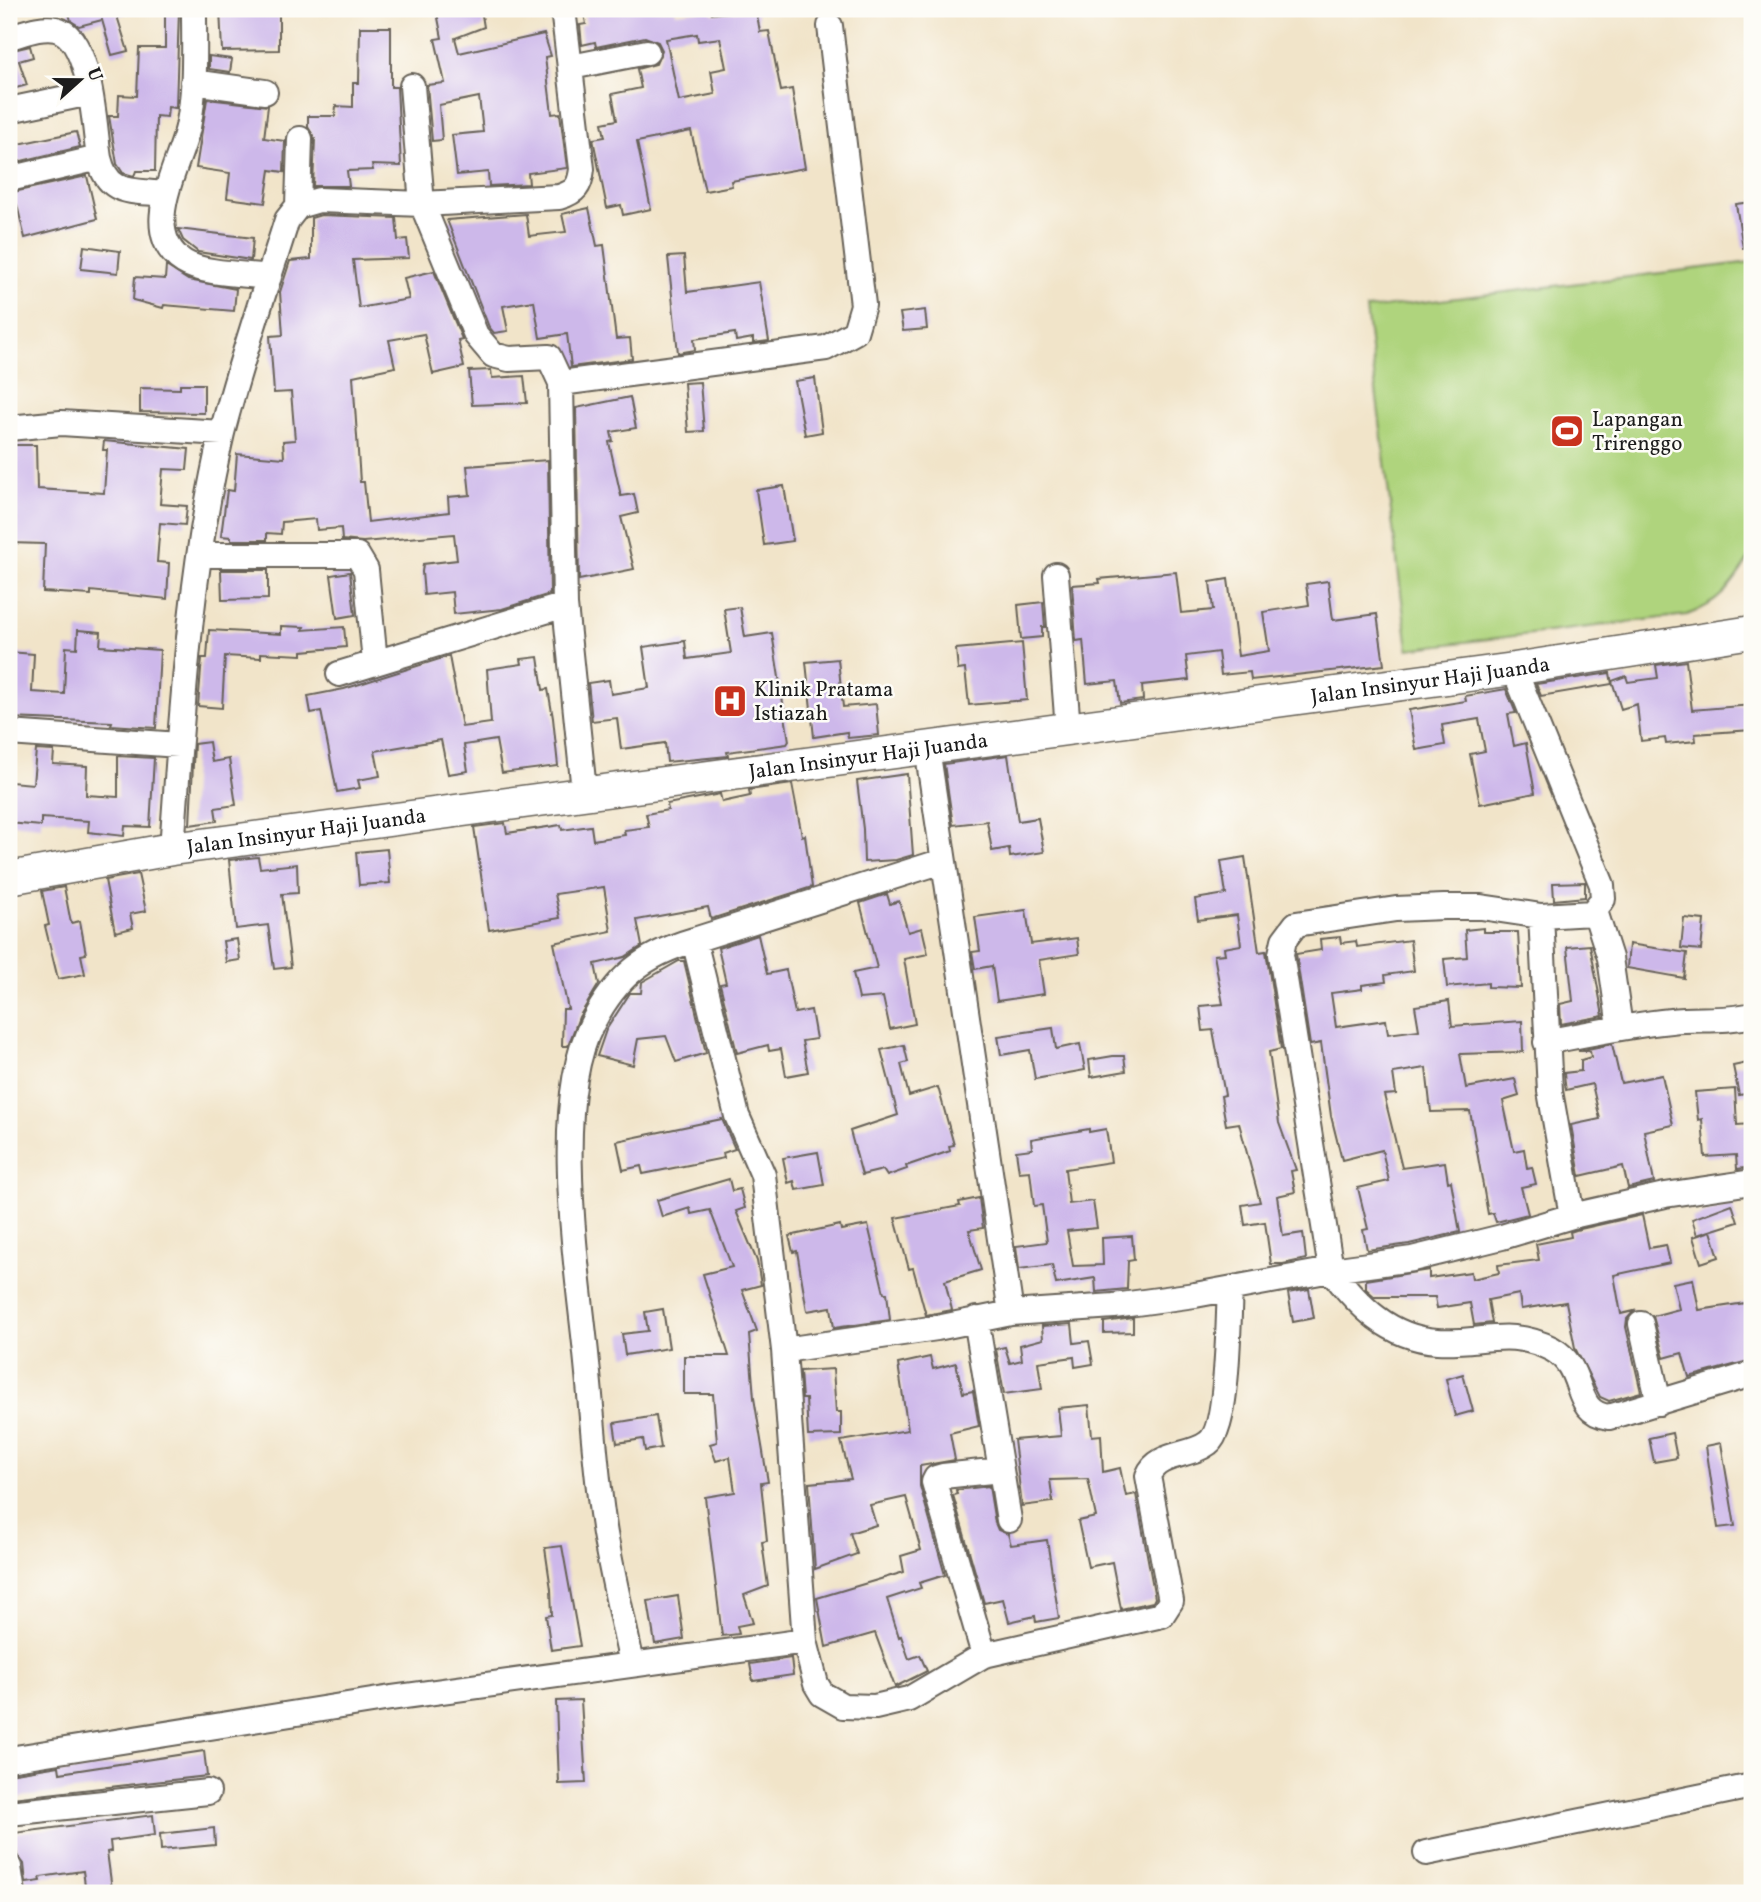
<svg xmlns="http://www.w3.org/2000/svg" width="1761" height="1902" font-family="Vollkorn,serif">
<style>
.park{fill:#afd47d;stroke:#66784c;stroke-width:2}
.building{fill:#cdb8ea;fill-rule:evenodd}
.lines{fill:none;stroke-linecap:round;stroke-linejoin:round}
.minor-casing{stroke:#676259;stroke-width:28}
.major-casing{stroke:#676259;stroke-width:35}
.minor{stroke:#fff;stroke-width:24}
.major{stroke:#fff;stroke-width:32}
.labels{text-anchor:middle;stroke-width:5;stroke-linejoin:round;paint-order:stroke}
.poi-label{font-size:21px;fill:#1c1c1c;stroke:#fdfcf7;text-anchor:start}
.street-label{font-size:21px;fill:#1c1c1c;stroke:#fdfcf7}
</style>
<rect width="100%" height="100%" fill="#fdfcf7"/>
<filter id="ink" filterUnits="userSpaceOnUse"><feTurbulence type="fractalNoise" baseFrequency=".0143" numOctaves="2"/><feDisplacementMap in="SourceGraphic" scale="14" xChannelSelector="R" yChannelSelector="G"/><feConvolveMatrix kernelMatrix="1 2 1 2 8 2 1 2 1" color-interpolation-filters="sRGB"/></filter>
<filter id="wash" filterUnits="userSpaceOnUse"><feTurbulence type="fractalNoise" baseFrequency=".00686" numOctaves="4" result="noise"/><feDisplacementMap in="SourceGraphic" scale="28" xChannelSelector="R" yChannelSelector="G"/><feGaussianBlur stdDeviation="1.57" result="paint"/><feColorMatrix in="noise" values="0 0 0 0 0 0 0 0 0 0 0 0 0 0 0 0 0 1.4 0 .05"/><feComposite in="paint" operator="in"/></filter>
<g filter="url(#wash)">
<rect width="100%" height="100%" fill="#f1e4c9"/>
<path class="park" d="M1752,262V554C1732,584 1723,602 1687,615L1408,649L1366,309Z"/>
<g id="blocks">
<path class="building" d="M68,9H124L125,14L117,16L128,51L112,55L102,20L79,26L71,21Z
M165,9H179L176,108L168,107L167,117L156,116L155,171H136L134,176L123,173L117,164L109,116H118L119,95L137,96L139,48H165Z
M220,9H279V50L222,51Z
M444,9H481L484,27L455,38L459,53L544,34L551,56L545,57L552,114L560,113L567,168L528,173L529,184L489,186L488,172L457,175L452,135L483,132L479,97L439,105L442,140L432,141L427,85L445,83L435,39L442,38L437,13L445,11Z
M583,9H675L676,13L711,9L712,14L756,9L760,32L769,31L781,91L792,89L805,168L731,181L732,186L705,191L691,131L637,142L651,209L623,215L621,205L607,208L593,139L605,137L602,123L617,120L612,94L641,88L637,69L656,64L662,50L658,42L645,37L596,47L595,42L582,45L580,25L586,24ZM697,34L698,41L720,38L726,68L711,71L715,94L679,101L666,39Z
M360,27H391V87H397L401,166L372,165L373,170L347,171L349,186H313L315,139L308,127V116H335L336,106L353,107V83H359Z
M30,46L33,57L19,61L27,85L9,90V51Z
M209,56L232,59L230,72L209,69Z
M207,99L268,106L264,138L285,141L284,172L270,170L265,203L227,198L230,173L196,168Z
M76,132L80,147L9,164V146Z
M87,176L97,219L25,238L17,205L11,206L9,193Z
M1752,202V247L1743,248L1736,204Z
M589,208L597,246L604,245L616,339L630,338L632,359L571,367L567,334L540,338L534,301L503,306L508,331L494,333L489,327L447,220L526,214L529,236L566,232L562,214Z
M321,215L396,218L398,240L407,239L409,258L353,260L359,308L409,299L404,278L434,271L462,339L458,340L464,367L433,374L424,334L389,340L395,367L353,376L360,482H364L368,522L449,512L448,497L470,495L467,466L548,460L550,594L502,609L454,614L452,592L424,595L422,572L423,564L457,560L454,534L363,542L342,540L341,528L317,530L316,519L282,522L281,534L267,533V540H231V537L221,536L227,490L234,491L237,454L284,458L283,441L295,440L291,392L274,393L270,336L283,335L280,292L290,261L311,259V218Z
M178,229L253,238L251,260L198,252L183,240Z
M84,246L120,251L118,273L81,269Z
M684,256L687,292L759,282L769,341L753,343V338L736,341L735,333L694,339L695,350L678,353L668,257Z
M166,266L188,280L236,289L234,311L164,305L163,308L133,300L135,277L165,279Z
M925,310L927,329L903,331L900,313Z
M491,370L492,378L524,376L527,403L472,405L469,371Z
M815,378L822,432L805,435L795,381Z
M700,382L704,431L688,432L684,383Z
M180,384H204V413L140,412V388L180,389Z
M630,397L636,428L611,432L613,441L609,442L621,496L634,494L638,513L621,517L634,569L579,580L576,408Z
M104,441L189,449L187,470L163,469L160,504L187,506L185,525L160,523L157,562L169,563L167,599L91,591V595L43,592L45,544L9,543L12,445H36L37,489L104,493L107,450H103Z
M784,486L793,541L764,545L756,490Z
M221,570H268V599L222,600Z
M350,572L355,615L337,618L331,575Z
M1176,572L1181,613L1213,610L1210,582L1228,579L1238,656L1269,651L1263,612L1309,605L1306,584L1328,581L1333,620L1377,614L1384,665L1251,680L1250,672L1221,675L1218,652L1186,656L1189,680L1142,685L1143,700L1120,703L1117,681L1087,684L1083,640L1076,641L1072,585L1100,583L1099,579Z
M1043,602L1045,627H1042V637L1021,639L1018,605Z
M740,607L745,637L772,633L789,741L787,744L727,752L728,756L667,762L665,743L621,749L617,718L592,721L588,683L609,680L611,694L649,688L643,647L685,641L687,659L731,653L724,609Z
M281,626L304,627L303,630L344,627L346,647L302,651V655L261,653V658L225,656L222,708L198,706L202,658H207L209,630L281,634Z
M78,630L101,632L100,646L160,650L156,728L111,725L112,722L10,718L9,652L34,654L32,692L64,694L66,647L77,648Z
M1022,643L1027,700L969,705L965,669L958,670L956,649Z
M449,656L462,727L491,723L487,669L522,664L521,659L538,657L543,690L548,689L553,718L558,766L502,773L496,740L464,745L468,771L448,774L441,740L375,751L380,776L358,780L360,788L337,792L321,711L311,713L308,696L344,689Z
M838,659L843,707L876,704L879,735L848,738L847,732L814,737L806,662Z
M1686,661L1692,710L1752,705V730L1695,734L1696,741L1666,744L1665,738L1641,741L1637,704L1621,709L1612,681L1626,676L1628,682L1658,678L1656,665Z
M1610,673L1612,684L1541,696L1536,684Z
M1506,689L1516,713L1508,714L1514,746L1526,743L1535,793L1480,804L1470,754L1485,751L1479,719L1442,725L1445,745L1416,750L1409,710L1466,701L1465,696Z
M209,742L212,762L229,759L236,805L215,808L217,821L190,825L194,744Z
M36,750L54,751L53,764L87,766L86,795L118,797V756L154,758L150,827L125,826L124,836L88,832L89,821L41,818V826L9,823L11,782L33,784Z
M1008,755L1018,821L1038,818L1044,852L1010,857L1009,848L992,851L987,821L953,825L944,764Z
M907,774L913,855L896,860L864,862L863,829L857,781Z
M792,784L802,836L805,835L812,887L711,919L708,907L637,920L642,946L625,957L595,964L599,984L579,1017L568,1046H562L563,1009H568L554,943L611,931L604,887L555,894L560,918L489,930L474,827L505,823L507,833L561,825L562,830L591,826L593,840L625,835L624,830L649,827L646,814L668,810L667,804L720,794L722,802L750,796L749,790Z
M387,849L390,883L359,885L356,852Z
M258,857L260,868L297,864L298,893L282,894L291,967L274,969L268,925L236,929L229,860Z
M1245,857L1259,952L1266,951L1281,1049L1269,1052L1279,1123L1296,1170L1291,1171L1295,1192L1277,1196L1283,1236L1303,1233L1306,1259L1283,1264H1271L1265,1222L1245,1225L1242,1205L1260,1202L1239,1123L1226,1125L1221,1096L1225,1095L1213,1030L1203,1031L1200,1006L1223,1004L1214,955L1225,954L1224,948L1241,945L1237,915L1198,920L1195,899L1226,894L1221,861Z
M138,874L146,911L130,914L133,928L115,932L105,880Z
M1553,883L1585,882V897L1554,900Z
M64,887L71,923L80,921L86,954L81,955L85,974L58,979L45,926L49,925L42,891Z
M887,894L890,904L899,901L908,932L922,928L928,954L904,959L915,1024L890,1029L883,997L859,999L853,973L877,968L860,903Z
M1026,910L1031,944L1077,938L1079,954L1039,960L1044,994L997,1001L992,966L975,969L972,952L980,951L975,917Z
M1684,918L1704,920L1701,950L1681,948Z
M1483,928V932H1518L1521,988L1488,987V983L1447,987L1444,959L1467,957L1465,930Z
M758,935L767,974L786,970L795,1013L811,1010L816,1039L802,1041L808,1072L786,1076L781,1049L769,1051L768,1045L737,1053L720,984L726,983L718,948Z
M1340,937L1341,943L1356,941L1357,947L1410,940L1414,971L1385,975L1386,982L1362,985V989L1331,993L1336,1027L1386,1020L1388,1034L1419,1030L1415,1006L1449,1001L1452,1026L1522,1021L1523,1052L1460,1054L1466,1088L1515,1079L1519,1096L1503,1101L1514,1151L1524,1149L1527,1168L1532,1167L1536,1184L1521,1187L1528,1214L1496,1222L1493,1213L1488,1214L1470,1111L1431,1112L1426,1068L1393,1073L1396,1094L1384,1095L1402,1168L1445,1162L1448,1182L1451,1181L1460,1232L1409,1244L1367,1250L1363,1230L1368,1229L1358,1188L1389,1181L1382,1150L1342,1160L1331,1116L1321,1043L1310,1045L1296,954L1321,950L1320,939Z
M237,939L240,960L226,962L223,941Z
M1629,944L1687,953L1684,978L1627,968Z
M1590,945L1603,1016L1561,1024L1560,1004L1573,1001L1567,947Z
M679,961H684L706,1053L676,1062L666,1036L638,1039L633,1065L597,1056L606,1030L630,993H641L642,982Z
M1053,1028L1056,1049L1080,1044L1085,1070L1035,1079L1030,1050L1001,1055L998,1036Z
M1612,1044L1621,1083L1662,1075L1673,1125L1644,1131L1654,1182L1628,1188L1623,1166L1580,1176L1571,1125L1600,1119L1592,1084L1566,1090L1565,1084L1564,1073L1581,1071V1060L1591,1057L1590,1051H1578Z
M904,1045L908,1062L901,1064L909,1096L938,1087L954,1145L949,1146L950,1151L906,1166L907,1169L887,1176L883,1170L862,1175L850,1131L898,1115L881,1050Z
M1113,1056H1124L1126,1071L1091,1077L1089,1060Z
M1752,1062V1093L1739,1095L1733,1066Z
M1735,1089L1737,1125L1752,1124V1167L1737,1169L1736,1155L1705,1157L1702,1119L1698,1120L1695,1092Z
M722,1119L735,1149L723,1153L724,1158L643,1174L641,1166L623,1170L617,1141Z
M1089,1129V1132L1106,1129L1111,1162L1065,1169L1069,1204L1093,1201L1097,1228L1067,1231L1073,1266L1103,1265L1102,1238L1132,1236L1134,1260L1128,1261L1127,1289L1096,1292L1095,1278L1056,1284L1052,1265L1019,1269L1016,1246L1047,1242L1042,1205L1034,1206L1030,1171L1019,1172L1016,1151L1032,1149L1031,1139Z
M818,1152L824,1185L796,1190L794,1181L788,1183L783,1158Z
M729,1179L732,1191L740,1189L745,1208L736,1211L757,1261L761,1285L742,1290L757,1331L749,1334L754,1398L768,1482L761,1483L767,1541L762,1542L768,1586L744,1595L753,1623L737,1626L739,1634L722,1636L705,1497L735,1492L730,1457L716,1461L710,1444L717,1442L713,1394H684V1356H729L703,1274L732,1267L710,1210L691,1214L690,1208L662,1217L657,1200Z
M979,1198L983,1228L969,1230L981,1270L945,1281L952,1310L926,1315L913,1268L909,1269L895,1218L960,1206L959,1202Z
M1732,1204L1738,1222L1697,1235L1692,1219Z
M1642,1215L1649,1248L1666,1245L1670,1263L1614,1275L1621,1314L1634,1311L1627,1319L1626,1327L1641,1392L1609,1401L1600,1397L1575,1348L1566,1302L1521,1309L1519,1294L1488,1300L1492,1323L1474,1325L1470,1303L1437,1308L1435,1297H1375L1366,1289V1280L1429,1270V1278L1471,1272L1472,1279L1499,1273L1498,1265L1539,1260L1536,1244L1571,1237L1570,1232L1576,1230Z
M840,1225L841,1230L868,1225L884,1293H887L890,1320L834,1328L831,1307L807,1311L797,1251L793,1252L789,1236Z
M1711,1231L1719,1257L1701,1263L1693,1237Z
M1693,1279L1699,1310L1752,1302V1360L1689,1377L1682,1353L1664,1358L1653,1316L1679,1309L1673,1283Z
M1309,1289L1314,1318L1293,1322L1288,1293Z
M663,1309L669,1348L625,1355L622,1334L648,1331L645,1312Z
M1133,1318V1332L1104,1333V1322Z
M1072,1324L1074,1343L1089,1341L1093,1364L1075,1367L1074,1357L1038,1362L1042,1389L1004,1394L996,1349L1005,1347L1010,1363L1022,1360L1020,1345L1043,1339L1042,1326Z
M930,1357L933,1369L956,1363L963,1393L973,1391L979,1426L950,1433L955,1460L920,1466V1486L945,1575L919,1583L921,1588L887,1599L899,1637L901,1636L909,1659L920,1655L927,1671L895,1687L875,1633L826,1647L817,1598L904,1572L901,1556L921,1550L906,1497L870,1505L876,1525L850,1533L857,1554L815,1569L809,1483L851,1479L841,1441L908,1430L898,1364Z
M833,1369L836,1412H841V1435L808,1436L806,1399H802L800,1371Z
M1463,1374L1473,1411L1455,1416L1446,1379Z
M1089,1405L1092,1436L1101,1435L1103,1472L1120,1468L1126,1496L1136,1494L1155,1598L1153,1602L1121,1609L1112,1562L1088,1567L1078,1521L1096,1517L1088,1479L1050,1480L1053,1502L1022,1506L1014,1440L1061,1436L1058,1408Z
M656,1416L661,1448L645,1451L643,1439L617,1443L614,1423Z
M1672,1433L1677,1458L1654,1462L1649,1438Z
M1721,1443L1735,1526L1718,1528L1706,1446Z
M989,1486L995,1523L998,1530L1008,1534L1011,1545L1047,1540L1059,1618L1036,1622L1035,1616L1009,1622L1003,1599L984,1603L953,1495L957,1494L956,1490Z
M562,1546L580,1646L551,1650L546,1616L552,1615L551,1589L545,1548Z
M678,1596L684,1639L655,1644L648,1601Z
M791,1658L793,1675L753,1681L750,1664Z
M581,1700L586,1783L559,1784L556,1701Z
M204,1751L207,1776L12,1798L9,1774L59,1766L60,1773Z
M153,1815L155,1835L110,1841L111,1851L107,1852L112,1889L86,1892L83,1871L40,1877L41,1881L26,1883L24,1864L17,1855L14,1833Z
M214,1828L215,1845L161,1850L160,1834Z"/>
</g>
</g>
<g filter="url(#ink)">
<use href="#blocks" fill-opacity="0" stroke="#676259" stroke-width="2"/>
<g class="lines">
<g class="minor-casing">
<path id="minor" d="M194,9C194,47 196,89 188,127C180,165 137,232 184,262C203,274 247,274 269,277
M9,37C24,33 40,26 56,29C92,38 94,128 99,158
M571,67L647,52
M193,82L265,92
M412,86L422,204L476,335L493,355L509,359L549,357L561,383L565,605L584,791
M9,110L90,93
M9,179L99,158C108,196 131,190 164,194
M298,206L300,139
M561,383L826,348L855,332L863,305L830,26
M9,428L61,423L222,433
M201,555H357L366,570L375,662
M1056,575L1068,729
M1514,669L1602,885L1603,899L1592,913L1541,916L1550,1091L1572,1216L1665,1195L1752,1182
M339,674L565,605
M9,733L179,745
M927,748L1011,1313
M172,849C182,711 190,568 222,433C240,362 265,290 287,220L298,206L319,200L422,204L559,197C576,192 580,186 582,169L563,9
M1595,911L1610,958L1620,1027
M1541,916L1481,907H1444L1396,909L1296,924L1284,940L1281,954L1331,1270C1358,1305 1389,1338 1437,1341C1481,1344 1509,1327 1552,1349C1588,1369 1570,1412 1609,1417L1752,1374
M1546,1042C1587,1034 1629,1025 1671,1021C1699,1018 1724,1022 1752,1015
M1230,1289C1228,1318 1229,1428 1208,1443C1190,1457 1157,1452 1148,1476L1171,1601L1162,1615L984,1655L909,1699L875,1707L843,1706L822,1694L816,1684L805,1641L784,1350L937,1328L1011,1313L1114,1306L1195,1295L1331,1270L1412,1259L1502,1237L1572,1216
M976,1319L1001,1470L943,1476L936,1478L934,1482L984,1655
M1641,1324L1659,1403
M784,1350L763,1175L737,1116L694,940L943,861
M1001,1470L1009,1520
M632,1664C623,1621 613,1578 605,1534C595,1472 592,1407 585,1344C576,1260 552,1100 592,1024C616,977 643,955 694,940
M9,1759L391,1698L805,1641
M9,1813L208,1792
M1426,1853L1752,1786
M9,1867L13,1893"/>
</g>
<g class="major-casing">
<g id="major">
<path id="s1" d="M9,878L172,849L1514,669L1752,632"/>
</g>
</g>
<use href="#minor" class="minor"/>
<use href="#major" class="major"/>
</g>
</g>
<defs>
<g id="stadium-square" transform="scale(1.75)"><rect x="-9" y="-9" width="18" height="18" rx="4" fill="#c8321e" stroke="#fdfcf7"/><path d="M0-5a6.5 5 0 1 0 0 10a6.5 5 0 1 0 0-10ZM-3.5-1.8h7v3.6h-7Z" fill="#fff"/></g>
<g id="hospital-square" transform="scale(1.75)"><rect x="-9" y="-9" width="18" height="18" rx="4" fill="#c8321e" stroke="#fdfcf7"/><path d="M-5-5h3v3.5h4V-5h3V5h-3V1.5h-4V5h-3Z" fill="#fff"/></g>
</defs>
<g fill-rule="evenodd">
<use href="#stadium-square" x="1567" y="431"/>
<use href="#hospital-square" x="730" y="701"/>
</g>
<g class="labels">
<g class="poi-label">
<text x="1592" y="426">Lapangan<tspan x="1592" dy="24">Trirenggo</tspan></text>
<text x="754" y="696">Klinik Pratama<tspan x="754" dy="24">Istiazah</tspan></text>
</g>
<g class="street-label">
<text dy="7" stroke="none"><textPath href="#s1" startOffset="1435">Jalan Insinyur Haji Juanda</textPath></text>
<text dy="7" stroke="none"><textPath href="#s1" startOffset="868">Jalan Insinyur Haji Juanda</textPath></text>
<text dy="7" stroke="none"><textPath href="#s1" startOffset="301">Jalan Insinyur Haji Juanda</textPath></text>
</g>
</g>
<rect width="1761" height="1902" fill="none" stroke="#fdfcf7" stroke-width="35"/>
<g transform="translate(80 80) rotate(69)" stroke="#fdfcf7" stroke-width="5" paint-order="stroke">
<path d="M0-5L12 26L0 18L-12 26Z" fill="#1c1c1c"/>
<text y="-10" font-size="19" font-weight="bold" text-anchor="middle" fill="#1c1c1c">U</text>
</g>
</svg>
